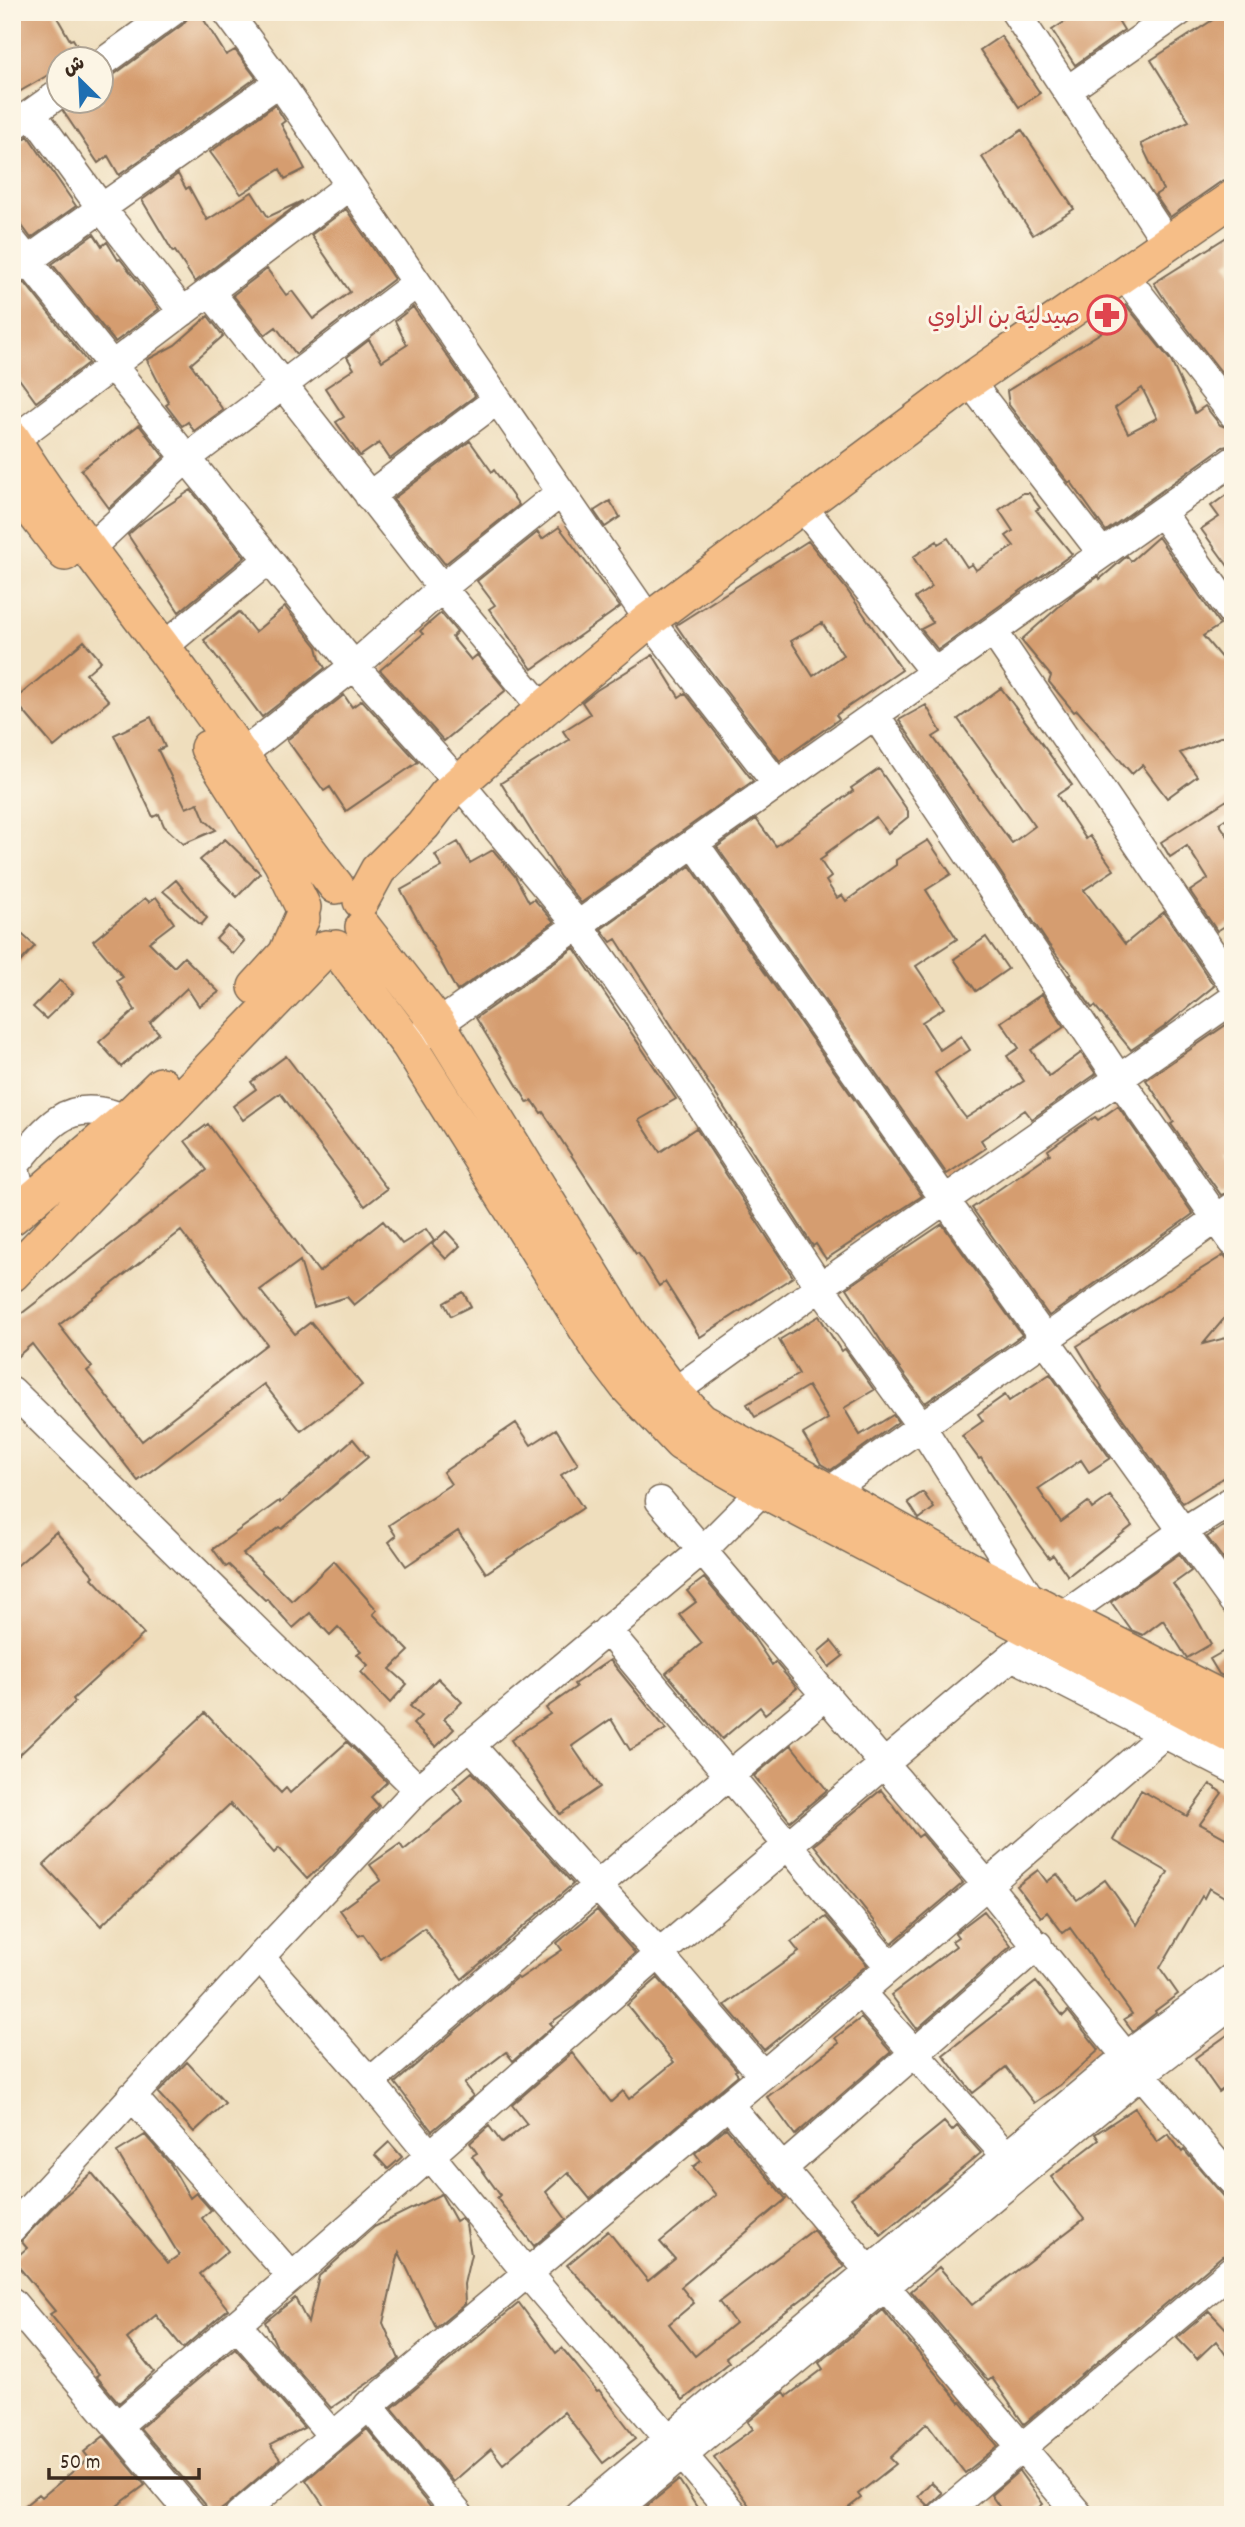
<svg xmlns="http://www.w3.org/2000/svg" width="1245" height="2527" font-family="Dekko,'Playpen Sans Arabic',sans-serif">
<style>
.building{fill:#d59d70;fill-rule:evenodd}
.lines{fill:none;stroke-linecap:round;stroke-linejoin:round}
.minor-casing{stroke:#7a6956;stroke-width:31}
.major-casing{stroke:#7a6956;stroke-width:38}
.minor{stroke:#fff;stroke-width:28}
.major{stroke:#f6be87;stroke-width:35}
.labels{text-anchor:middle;stroke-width:6;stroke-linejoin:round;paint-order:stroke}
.health-label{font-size:23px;fill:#be3a42;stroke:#fcf5e5;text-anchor:end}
</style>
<rect width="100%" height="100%" fill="#fcf5e5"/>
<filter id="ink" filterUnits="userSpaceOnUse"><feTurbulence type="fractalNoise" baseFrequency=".0143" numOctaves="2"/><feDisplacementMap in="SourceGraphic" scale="14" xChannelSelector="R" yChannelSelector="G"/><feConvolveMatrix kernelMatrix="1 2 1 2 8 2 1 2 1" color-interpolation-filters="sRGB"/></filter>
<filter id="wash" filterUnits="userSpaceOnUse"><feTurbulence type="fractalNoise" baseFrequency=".00686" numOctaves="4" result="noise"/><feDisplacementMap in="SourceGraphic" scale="28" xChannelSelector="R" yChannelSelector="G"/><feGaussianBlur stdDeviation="1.57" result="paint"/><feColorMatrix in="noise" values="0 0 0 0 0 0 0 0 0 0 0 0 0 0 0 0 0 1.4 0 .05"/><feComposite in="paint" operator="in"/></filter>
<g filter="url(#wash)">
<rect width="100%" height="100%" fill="#efdebd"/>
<g id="blocks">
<path class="building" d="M12,12H54L70,40L73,39L82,54L74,60H60V68L12,96Z
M188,12H199L226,55L235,50L256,78L119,175L108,156L98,163L63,111L74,102H102V79L112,76L182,25L187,19Z
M1080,12H1113L1124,30L1075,65L1052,30Z
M1225,12H1233V178L1222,181L1170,217L1155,195L1163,190L1141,144L1189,121L1151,60Z
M1001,36L1040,93L1019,107L980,50Z
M275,105L285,121L281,124L305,169L285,179L280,169L241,194L210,152Z
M1022,130L1074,209L1033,235L982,157Z
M28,136L76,206L31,238L12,212V150Z
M178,174L186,189L189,187L207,220L252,192L268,217L302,201L195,282L175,251L173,252L142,200Z
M346,209L394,279L296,354L276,327L265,335L233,295L267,269L286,295L292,291L313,319L350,292L311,235Z
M1233,233V258L1226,263L1233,274V387L1165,300L1154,283Z
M94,234L102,246L107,242L118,260L120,259L159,309L115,342L52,264Z
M25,283L88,363L36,402L12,369V287Z
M1126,305L1171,361L1195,413L1205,406L1220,425L1233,430V445L1223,447L1106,531L1071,482L1069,483L1009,405L1007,391L1102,332L1098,326ZM1142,388L1157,418L1128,433L1115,408Z
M413,307L475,396L390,459L379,443L360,456L336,422L344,417L325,388L354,369L347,357L369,340L382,361L407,345L395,321Z
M208,316L223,336L191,364L223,410L194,431L188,422L182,426L166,405L169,403L147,360L175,345Z
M139,425L164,457L109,508L81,470Z
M470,441L492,472L494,470L519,505L445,564L393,499Z
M191,490L245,557L179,612L128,535L144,521Z
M1233,490V573L1201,529L1219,517L1211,506Z
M1023,493H1029L1040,508L1036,510L1072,554L938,650L921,629L933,623L915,598L932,587L913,557L937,541L938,544L948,538L967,567L972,564L976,570L1014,546L1006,536L1013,531L999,510Z
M610,501L620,517L605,527L594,511Z
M559,527L620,607L532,669L489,609L495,605L477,581L538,532L542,539Z
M1158,537L1220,625L1203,636L1223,660L1226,659L1233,671V732L1180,753L1197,776L1167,798L1142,765L1132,774L1077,710L1074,712L1049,682L1051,676L1021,640L1072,595L1099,576L1100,579L1127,556L1131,561Z
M808,541L847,590L902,670L836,715L839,719L780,761L687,641L676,625ZM822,623L843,655L813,676L791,641Z
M285,607L317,647L320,659L325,668L262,717L204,640L239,612L255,632Z
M441,613L457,632L452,637L471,660L477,655L506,690L444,741L380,670L423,634L420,631Z
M84,641L101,661L86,674L109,701L54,747L14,700Z
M653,655L679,697L685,693L753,781L581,903L560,877L501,783L569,740L563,731L590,714L582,702L597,690Z
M1001,688L1072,785L1057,795L1086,839L1090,836L1114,870L1084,890L1125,944L1164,912L1214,986L1164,1027L1131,1050L1095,1006L1092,1008L1069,975L1071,974L1049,945L899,720L926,705L941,732L933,737L1012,843L1035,826L958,719Z
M344,695L352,707L362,700L418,762L346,811L330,787L324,791L287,740Z
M151,717L165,747L158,750L186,808L198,803L205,820L216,830L183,844L164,826L159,814L153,817L114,735Z
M879,769L908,811V817L888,833L876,817L825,854L826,856L820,860L831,877L826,881L837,898L842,895L846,901L896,865V860L928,840L951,874L926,890L957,939L916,966L944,1008L922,1022L940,1050L961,1036L970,1050L935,1073L959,1109L966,1118L1024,1081L1007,1056L1019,1048L1001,1022L1042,994L1064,1027L1031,1050L1049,1076L1081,1053L1096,1074L1032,1119L1025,1110L981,1140L986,1148L947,1174L717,847L756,819L776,846L853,791L851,788Z
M1227,800L1233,809V814L1219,823L1233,844V921L1217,931L1190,891L1208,879L1187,846L1170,857L1161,842Z
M225,839L260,873L237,897L200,860Z
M458,842L470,863L493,850L515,876L529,902L534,899L554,922L457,991L401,890L442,867L435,855Z
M690,866L922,1196L826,1259L816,1244L813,1246L616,939L611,942L601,929Z
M176,880L207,918L201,925L163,891Z
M156,897L174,923L149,942L174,967L184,957L219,992L199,1006L187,988L150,1023L159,1033L121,1067L99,1042L135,1010L117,981L123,977L93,941L145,898L149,902Z
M12,925L35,946L12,971Z
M228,926L244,941L233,954L216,939Z
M986,937L1008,969L976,991L954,959Z
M574,948L676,1099L639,1120L660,1152L696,1128L793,1277L700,1337L665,1282L659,1286L638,1253L636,1254L543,1112L541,1113L533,1101L528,1103L476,1018Z
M60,980L73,993L46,1019L33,1007Z
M1233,1020V1153L1225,1158L1233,1170V1191L1221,1195L1171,1124L1174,1122L1146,1080Z
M286,1056L387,1189L365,1206L280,1093L243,1120L233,1106L256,1089L251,1082Z
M1118,1106L1193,1214L1049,1316L972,1208L1050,1154L1048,1150L1077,1129L1095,1117L1098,1120Z
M208,1124L319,1272L383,1221L402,1244L426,1229L434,1241L354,1305L347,1297L314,1307L300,1261L260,1290L295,1334L311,1322L362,1385L301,1431L264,1384L138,1481L32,1344L12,1361V1321L207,1170L185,1141ZM181,1231L267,1344L142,1441L87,1371L92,1367L59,1325Z
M942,1224L1022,1335L925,1403L892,1358L847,1288Z
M446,1231L460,1246L446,1259L432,1244Z
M1224,1255L1233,1267V1308L1203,1344L1233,1336V1472L1183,1503L1101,1388L1102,1387L1077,1346Z
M463,1292L471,1306L451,1316L444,1303Z
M819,1316L841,1351L845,1349L874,1390L844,1408L860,1435L893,1415L898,1422L831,1470L821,1464L803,1434L828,1419L808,1386L755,1417L747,1404L799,1374L779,1340Z
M1050,1374L1110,1458L1089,1472L1081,1460L1038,1489L1061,1522L1088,1502L1092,1509L1110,1496L1132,1526L1068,1576L1053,1555L1049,1558L1034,1538L981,1458L979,1459L962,1436L983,1421L978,1414L1005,1395L1009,1401Z
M516,1423L531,1445L556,1429L578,1464L561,1475L583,1508L486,1573L458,1531L406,1566L389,1542L396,1536L389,1525L451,1484L443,1472Z
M353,1439L368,1457L282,1529L280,1527L243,1554L292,1601L334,1561L377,1610L373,1614L409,1651L390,1669L407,1684L390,1703L361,1672L368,1665L357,1654L361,1651L338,1627L330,1635L310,1613L293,1628L267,1599L265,1600L229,1565L226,1567L213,1549L279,1501L280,1503Z
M923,1492L934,1508L919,1519L908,1502Z
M1233,1520V1572L1207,1537Z
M56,1532L94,1576L92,1578L144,1634L73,1699L75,1702L12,1762V1570Z
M1179,1554L1191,1571L1173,1584L1193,1612L1211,1644L1187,1658L1163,1620L1143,1635L1131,1630L1111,1602Z
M704,1578L752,1635L772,1665L775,1662L797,1688L765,1714L760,1707L722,1739L666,1673L702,1643L679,1615L696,1602L687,1591Z
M831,1641L843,1656L829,1667L818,1652Z
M1233,1646V1681L1219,1674L1210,1659Z
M610,1660L666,1729L630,1750L611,1719L572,1746L600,1787L560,1814L511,1740L550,1714L546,1708L576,1687L574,1684Z
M438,1678L462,1702L444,1719L454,1729L436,1747L413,1724L421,1716L410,1706Z
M205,1713L281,1793L286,1788L290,1793L347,1742L387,1782L371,1797L379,1806L332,1856L307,1879L279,1848L274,1853L230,1804L101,1926L44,1865Z
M791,1745L827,1790L790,1821L754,1776Z
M472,1772L573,1884L462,1979L424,1928L381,1959L363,1934L359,1936L340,1910L381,1880L370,1865L400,1844L404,1850L463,1801L453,1788Z
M1210,1784L1222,1793L1200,1824L1233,1842V1902L1209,1888L1204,1898L1202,1896L1160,1968L1178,1994L1155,2011L1156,2013L1133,2031L1124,2019L1132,2014L1070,1928L1063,1933L1047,1912L1041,1917L1017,1886L1038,1870L1047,1882L1057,1874L1077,1900L1105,1880L1137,1925L1168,1872L1113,1840L1141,1790L1187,1816Z
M881,1790L918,1837L922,1834L963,1883L892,1943L814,1845Z
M597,1910L635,1953L575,2006L550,2023L553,2026L513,2061L506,2052L464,2084L473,2096L432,2131L395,2083L517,1977L519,1979L562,1950L557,1943Z
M984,1911L1011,1946L917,2029L891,1995L956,1946L952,1941L958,1937L955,1933Z
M826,1917L867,1965L764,2050L725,2005L799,1952L791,1942Z
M658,1978L737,2070L735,2071L738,2075L590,2199L568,2172L546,2192L566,2219L534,2246L497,2198L500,2195L472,2156L477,2153L470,2143L489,2126L502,2143L527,2124L512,2105L572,2053L611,2102L623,2091L629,2099L674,2062L627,2005Z
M1036,1982L1063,2016L1068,2011L1099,2050L1060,2085L1034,2103L1006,2067L973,2093L943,2055Z
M861,2018L891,2052L795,2135L767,2097L839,2043L835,2038Z
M1233,2031V2082L1219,2092L1195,2058Z
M187,2062L225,2103L194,2132L158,2093Z
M1135,2108L1157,2142L1168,2134L1182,2152L1184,2150L1233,2207V2253L1222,2256L1024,2424L992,2378L988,2381L911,2291L939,2267L972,2305L1084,2219L1051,2177L1099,2140L1095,2134Z
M944,2122L952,2131L957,2126L981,2153L881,2235L851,2198Z
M726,2128L786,2199L681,2287L694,2303L669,2324L695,2356L735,2323L719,2302L813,2230L844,2267L726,2357L730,2362L683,2400L610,2311L567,2265L608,2231L648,2281L675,2259L660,2242L716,2195L693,2167L701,2161L695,2153Z
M145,2135L171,2165L190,2198L196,2193L211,2210L202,2218L228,2251L200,2274L228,2309L183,2348L156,2315L127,2339L154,2372L119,2403L96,2376L99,2374L50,2314L55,2311L13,2260L27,2248L21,2241L60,2200L92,2173L168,2263L179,2255L117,2152Z
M389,2142L402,2157L388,2169L375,2155Z
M441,2194L456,2221L461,2218L466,2225L471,2254L464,2284L465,2304L436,2328L399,2252L383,2323L399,2359L380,2375L331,2408L276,2345L265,2322L295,2298L308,2323L319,2276L374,2227Z
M519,2303L556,2353L562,2348L597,2391L599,2390L636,2438L603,2463L564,2412L503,2464L491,2449L453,2482L392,2408Z
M883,2310L960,2403L961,2402L998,2446L965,2473L927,2423L890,2458L896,2464L858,2494L861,2498L839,2515H756L714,2457L753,2429L748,2422L784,2392L787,2396L823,2369L819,2363Z
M1209,2311L1233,2336V2365L1216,2341L1197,2359L1177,2338Z
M235,2348L304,2428L270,2445L280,2459L226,2506L214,2515H208L205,2504L140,2428Z
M367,2429L437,2515H330L306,2480Z
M104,2436L145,2485L117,2506L125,2515H13L39,2494L42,2497L89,2458L84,2452Z
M1019,2471L1043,2504L1029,2515H1005L991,2495Z
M679,2480L702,2515H653L647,2506Z
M931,2482L942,2493L928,2506L918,2496Z"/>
</g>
</g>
<g filter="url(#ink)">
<use href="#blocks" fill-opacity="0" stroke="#7a6956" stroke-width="2"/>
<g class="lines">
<g class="minor-casing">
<path id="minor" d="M227,12L279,82L649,620L777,784
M1015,12L1167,243
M102,63L172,12
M1068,90L1179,12
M32,113L102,209L183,312
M12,127L60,93
M12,241L354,666L459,783L578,925L637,1008L820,1287L921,1426L1032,1601
M13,271L279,82
M1123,274L1233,414
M210,292L442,588L543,709
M969,381L1102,553
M14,440L350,185
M369,496L497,400
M801,505L934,672
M1161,512L1233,614
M89,549L187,458L417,283
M993,631L1233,984
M163,647L268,560
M875,715L1119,1079L1233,1242
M241,755L354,666L442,588L561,492
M694,843L945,1200L1233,1601
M423,1035L1233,461
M27,1203L16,1175V1164C28,1150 42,1131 58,1120C82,1103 118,1111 139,1129
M12,1391L418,1789
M656,1405L820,1287L1233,999
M828,1492L1233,1207
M660,1501L987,1885L1126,2056L1233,2182
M607,1630L890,1967
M1012,1656L1233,1769
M470,1745L659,1954L763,2075
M260,1957L370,2082L526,2272L734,2515
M860,1992L1017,2168
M370,2082L613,1872L826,1695
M132,2096L292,2277
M728,2104L869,2271L884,2285L1079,2515
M783,2168L1038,1945
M12,2228L260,1957L418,1789L703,1550L763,1490L775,1473
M12,2302L192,2515
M237,2325L332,2435
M368,2405L459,2515
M117,2426L292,2277L659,1954L1038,1634L1182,1532L1233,1500
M239,2515L763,2075L1189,1713
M578,2515L1126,2056L1233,1977
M610,2515L1141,2074L1233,2004
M942,2515L1233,2269"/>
</g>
<g class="major-casing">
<path id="major" d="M12,438C68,528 137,610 199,696C245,759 287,825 336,886
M12,484L65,553
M208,748L281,862L303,907
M361,901L378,870L423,825L447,794L543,709L649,620L969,381L1233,198
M363,927L438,1024L627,1331L673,1392L701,1421L972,1571L1233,1704
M336,948L409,1045L601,1352L627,1386L681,1443L763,1490L1233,1736
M256,987L286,954L302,918
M12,1217L127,1118L161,1085
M12,1274L326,948"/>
</g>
<use href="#minor" class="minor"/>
<use href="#major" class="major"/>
</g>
</g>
<defs>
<g id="pharmacy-ring" transform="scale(2.0125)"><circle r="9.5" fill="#fcf5e5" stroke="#e0444e" stroke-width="1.5"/><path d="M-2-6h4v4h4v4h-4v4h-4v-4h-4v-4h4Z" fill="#e0444e"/></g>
</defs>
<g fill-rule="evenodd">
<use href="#pharmacy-ring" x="1107" y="315"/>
</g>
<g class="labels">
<g class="health-label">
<text x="1080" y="323">صيدلية بن الزاوي</text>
</g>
</g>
<rect width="1245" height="2527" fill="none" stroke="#fcf5e5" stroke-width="42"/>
<g transform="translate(80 80) rotate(336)"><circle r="33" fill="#fcf5e5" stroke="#afa495" stroke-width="2"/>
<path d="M0-5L12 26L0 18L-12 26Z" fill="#1f6fb2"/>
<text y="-10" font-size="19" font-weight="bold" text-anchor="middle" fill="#3b2a1e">ش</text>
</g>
<path d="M49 2468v10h150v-10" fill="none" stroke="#3b2a1e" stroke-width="3.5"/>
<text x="60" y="2468" font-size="21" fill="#3b2a1e" stroke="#fcf5e5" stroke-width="5" paint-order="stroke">50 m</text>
</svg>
